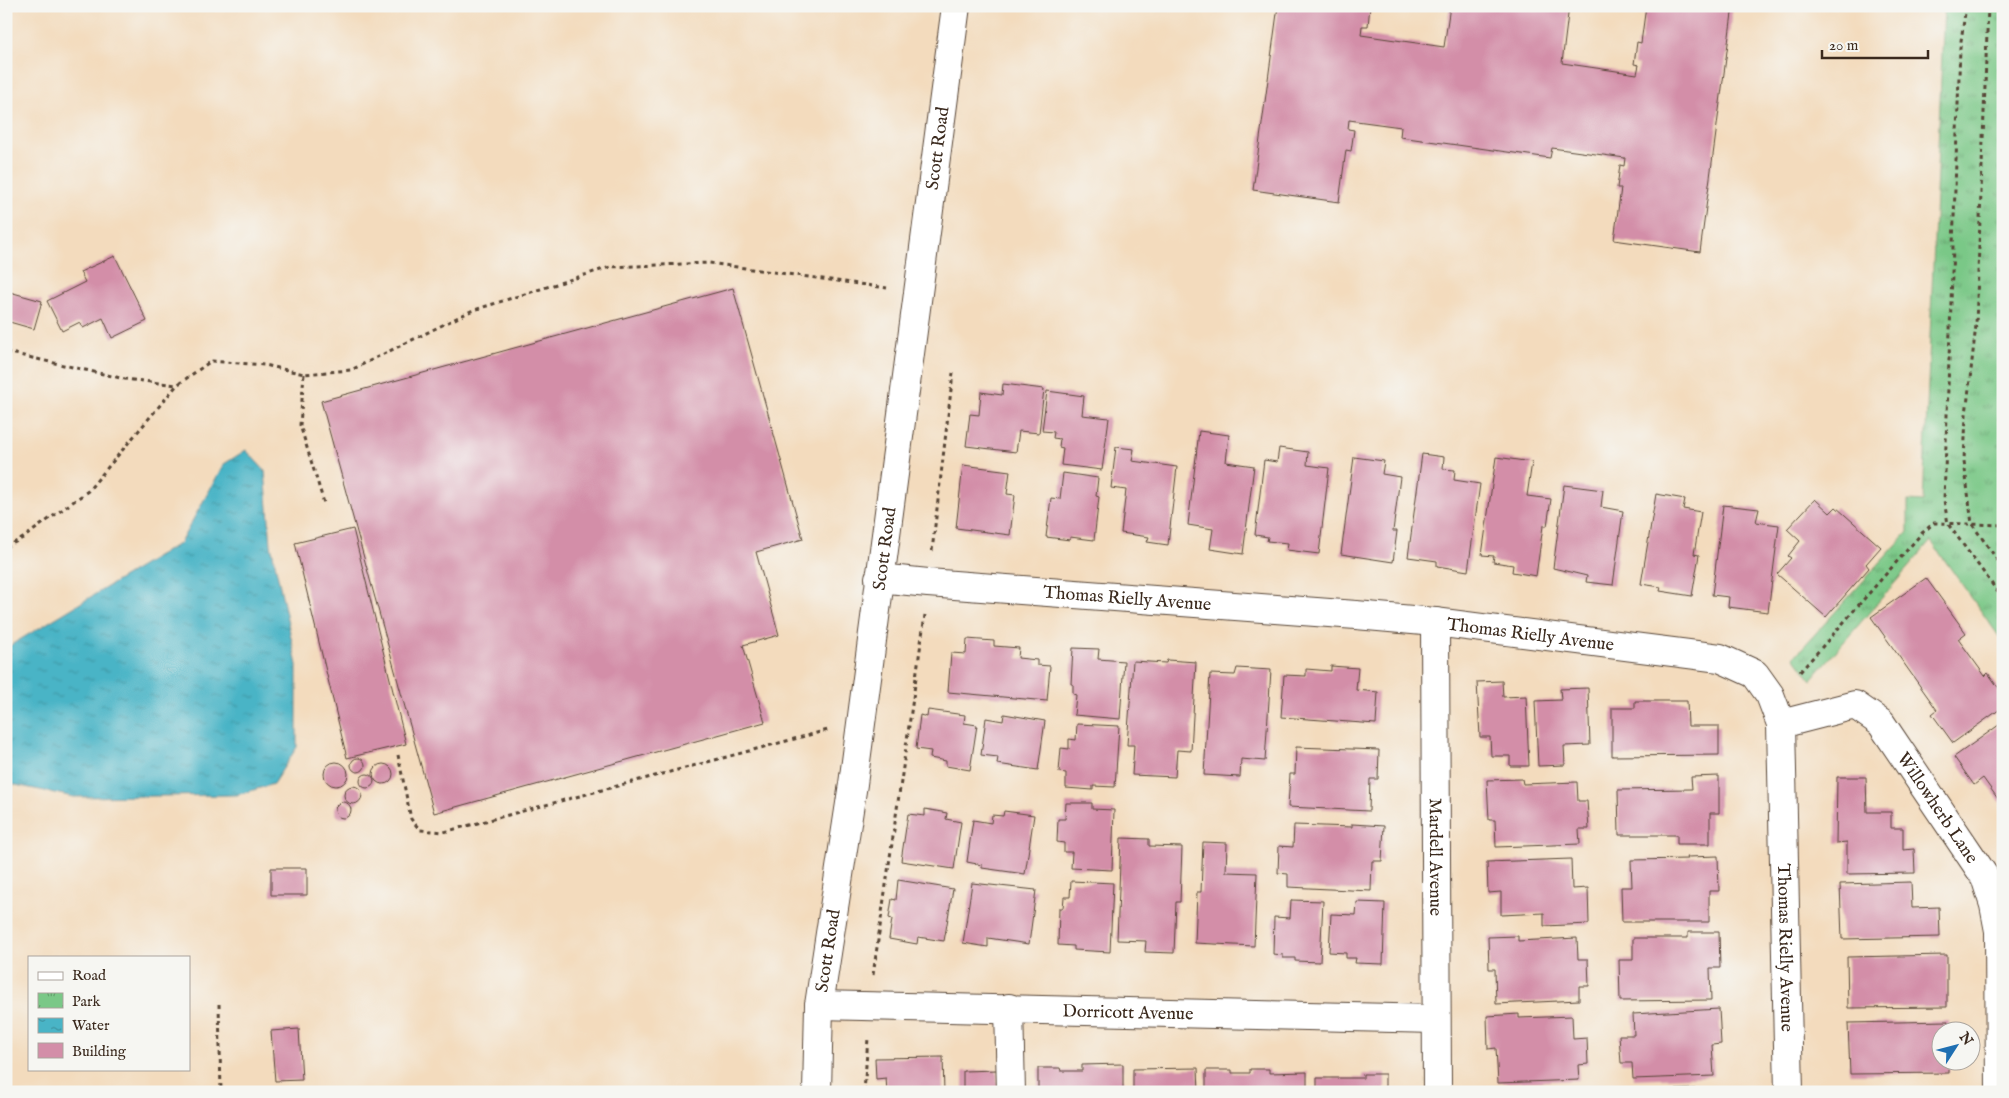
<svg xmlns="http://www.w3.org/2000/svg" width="2009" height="1098" font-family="'IM FELL English',serif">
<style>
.park{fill:url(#park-tufts);stroke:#5a7952}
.water{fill:url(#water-ripples);stroke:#426f72}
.building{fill:#d38ea8}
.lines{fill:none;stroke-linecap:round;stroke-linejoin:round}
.minor-casing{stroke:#574536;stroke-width:30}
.path{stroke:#574536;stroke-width:3;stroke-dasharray:4 4;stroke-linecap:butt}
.minor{stroke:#fff;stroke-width:28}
.labels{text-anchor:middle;stroke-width:4.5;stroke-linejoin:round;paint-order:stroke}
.street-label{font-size:18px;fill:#3b2a1e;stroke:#f6f6f2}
</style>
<defs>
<pattern id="park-tufts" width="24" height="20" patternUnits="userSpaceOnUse" patternTransform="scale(1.25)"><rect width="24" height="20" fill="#7ac887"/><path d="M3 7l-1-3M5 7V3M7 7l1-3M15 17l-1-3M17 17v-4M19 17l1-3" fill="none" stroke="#65a36e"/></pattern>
<pattern id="water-ripples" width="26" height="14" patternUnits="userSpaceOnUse" patternTransform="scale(1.25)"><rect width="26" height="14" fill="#49b4c6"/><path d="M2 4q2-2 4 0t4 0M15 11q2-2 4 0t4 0" fill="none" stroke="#3e93a0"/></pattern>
</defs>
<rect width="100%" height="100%" fill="#f6f6f2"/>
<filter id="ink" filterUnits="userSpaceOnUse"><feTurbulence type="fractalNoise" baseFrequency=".02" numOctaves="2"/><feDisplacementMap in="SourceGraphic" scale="10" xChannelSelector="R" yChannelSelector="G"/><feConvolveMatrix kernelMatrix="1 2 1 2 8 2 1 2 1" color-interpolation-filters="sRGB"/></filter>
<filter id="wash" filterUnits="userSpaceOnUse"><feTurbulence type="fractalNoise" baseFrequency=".0096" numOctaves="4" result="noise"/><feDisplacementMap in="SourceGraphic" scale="20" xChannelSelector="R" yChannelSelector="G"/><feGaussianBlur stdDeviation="1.12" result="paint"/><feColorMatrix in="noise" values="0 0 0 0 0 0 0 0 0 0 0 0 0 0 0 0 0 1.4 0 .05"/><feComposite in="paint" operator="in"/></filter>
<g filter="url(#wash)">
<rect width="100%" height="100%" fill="#f3dbbd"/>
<path class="park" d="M1944,6H2003V642L1931,541L1811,680L1794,657L1908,532V501L1923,502Z"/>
<path class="water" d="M246,450L265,471L271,545L297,665V747L273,784L237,795L74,797L6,783V648L180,543L224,464Z"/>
<g id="blocks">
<path class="building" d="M1278,6H1370L1368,26H1362L1361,35L1444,47L1450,6H1569L1562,63L1637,74L1639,65L1634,64L1637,42L1641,43L1646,6H1733L1700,252L1614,240L1621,188H1617L1620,165L1624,166L1625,158L1552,148L1550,158L1400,137L1401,127L1349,120L1348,129L1354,130L1351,151L1346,150L1339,202L1253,190Z
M115,256L147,321L112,338L103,318L83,328L80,322L62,331L47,301L85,282L80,272Z
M733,288L803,539L756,552L779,635L743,645L765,722L434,813L321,401Z
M6,291L42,301L34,329L6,321Z
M1003,384L1044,389L1039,433L1019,431L1016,452L966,446L970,414L979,415L981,392L1002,395Z
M1047,391L1084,396L1082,415L1109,418L1102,470L1061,465L1063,448L1059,447L1060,439L1053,438L1054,432L1042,431Z
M1199,431L1229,435L1226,462L1254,466L1243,554L1210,549L1213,529L1188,525Z
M1116,447L1134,449L1132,461L1177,467L1168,545L1147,542L1149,537L1121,533L1126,490L1111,488Z
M1279,448L1308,452L1307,465L1329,468L1319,554L1287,550L1288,543L1267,541L1268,537L1255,535L1264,460L1277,462Z
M1422,454L1444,457L1443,469L1455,470L1454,480L1480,484L1468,571L1437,566V561L1408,557Z
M1354,457L1384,461L1382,474L1400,477L1393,531H1397L1393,562L1341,554Z
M1496,457L1532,462L1527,496L1551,499L1547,526H1543L1536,576L1512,572L1513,565L1493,562L1494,556L1482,555Z
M963,465L1010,471L1007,494L1015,495L1010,535L956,528Z
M1063,473L1098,478L1096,496L1099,497L1094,540L1070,537V540L1046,537L1051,498L1060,499Z
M1564,485L1603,490L1601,507L1623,511L1613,585L1586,582L1587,576L1553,568Z
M1656,494L1685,499L1683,509L1701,512L1694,554L1699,555L1692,596L1660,591L1661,587L1641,584Z
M1815,499L1830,513L1836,507L1881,547L1866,564L1869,568L1826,617L1777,574L1791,558L1788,556L1800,541L1787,529Z
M1723,505L1759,509L1756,522L1779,525L1768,612L1728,607L1729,597L1712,595Z
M353,529L406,744L347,758L295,543Z
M1926,578L1966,633L1958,639L1985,676L1988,673L2003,694V707L1953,743L1932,714L1937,710L1871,617Z
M967,639L994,641V646L1019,648L1018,658L1037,660V665L1050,666L1047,701L948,692L951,653L966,654Z
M1073,648L1099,649L1098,659L1124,661L1120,719L1074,715L1076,695L1073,694V684H1071Z
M1167,660L1196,662L1191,751L1177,750L1175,777L1132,775L1134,745H1127L1133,661L1166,663Z
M1331,666L1358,668L1356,690L1378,692L1376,724L1281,717L1284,675L1306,676V669L1331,671Z
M1237,668L1271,670L1265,761L1241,759L1240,777L1204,775L1210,674L1235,675Z
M1502,681L1503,697L1526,696L1529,766H1510V756H1491L1490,737H1480L1477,682Z
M1588,688L1590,745L1564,746L1565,765L1538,766L1535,701L1561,700L1560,689Z
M1635,701H1687L1688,726H1719V755L1612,756V708H1635Z
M928,710L965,715L964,723L977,725L970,770L946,766V761L930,758L931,751L916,749L920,715L927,717Z
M1004,714L1045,721L1038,770L997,764L998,757L981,755L986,718L1003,721Z
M2003,722V806L1983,778L1974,785L1954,757Z
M1077,724L1119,726L1115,787L1093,786V790L1066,788V773L1059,772L1061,748L1069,749V739L1076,740Z
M1296,747L1379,750L1378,779H1370L1369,811L1288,807L1290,774H1295Z
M351 765a7 7 0 1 1 14 0a7 7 0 1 1-14 0Z
M324 774a12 12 0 1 1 24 0a12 12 0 1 1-24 0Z
M373 774a10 10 0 1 1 20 0a10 10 0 1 1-20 0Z
M360 781a7 7 0 1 1 14 0a7 7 0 1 1-14 0Z
M1719,776V813H1710V844H1677V835H1619L1618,790L1692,789L1691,777Z
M1837,777H1866L1867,812H1891V828H1903V850L1914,849L1915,873L1847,874V842L1836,843Z
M1522,779L1523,784L1577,782L1578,801H1587L1589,829H1579L1580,844L1496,847L1495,820H1489L1487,780Z
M344 795a9 9 0 1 1 18 0a9 9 0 1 1-18 0Z
M335 810a8 8 0 1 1 16 0a8 8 0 1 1-16 0Z
M1066,803H1092V809L1114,810L1112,870L1071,868L1072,852H1064V843L1057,842L1058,819H1065Z
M925,809L947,813L946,819L961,822L954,869L901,861L908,814L925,816Z
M1004,811L1034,815L1025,874L982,868V865L967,862L973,820L991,823L992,815L1003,816Z
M1352,824L1384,826L1382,861H1372L1371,891L1288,887V874L1278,873L1279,846L1293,847L1294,825L1352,827Z
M1121,838L1149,839V846L1182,847L1180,902H1176L1174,953L1145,952L1146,941L1117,940Z
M1203,842L1227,843L1226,872L1257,873L1254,946L1195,943L1197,892H1201Z
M1718,856L1719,891H1709V922H1622L1621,887H1632L1631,860L1688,859L1687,857Z
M1571,859L1572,889L1588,888L1589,924L1544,926V913L1501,915V892L1488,893L1487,862Z
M271,868H307V895H271Z
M898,880L953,889L944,941L918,937L917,944L889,939L892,919L889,918L892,899L896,900Z
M1071,881L1113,883L1110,952L1074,950V946L1058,945L1059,908H1063L1064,897H1070Z
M1911,882L1912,908L1939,907L1940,937L1842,939L1840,884Z
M972,883L1036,890L1029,944L988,938V947L963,943Z
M1291,900L1323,901L1320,962L1295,961V958H1283V955L1273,954L1274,917L1290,918Z
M1357,902L1385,903L1383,964L1355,963L1356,958H1346V953L1329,952L1331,914L1356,915Z
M1688,932H1719L1720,968H1710L1711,1000L1620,1001L1619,960H1633V938H1688Z
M1518,936V941L1577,938L1578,959H1588L1589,986H1579V1000L1496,1004L1495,969H1489L1488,937Z
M1947,955V1007L1848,1008L1847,957Z
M1719,1009L1721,1044L1712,1045L1714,1076L1633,1079L1632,1063H1621L1619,1035H1634L1633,1014Z
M1519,1014V1018L1572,1016L1573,1039L1587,1038L1588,1064L1578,1065L1579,1080L1498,1083L1496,1048L1488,1049L1487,1016Z
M1948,1021V1030H1942V1060H1949V1073L1850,1074L1848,1023Z
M299,1029L302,1080L275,1081L271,1031Z
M943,1057L944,1092H887L886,1078L876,1079L875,1058Z
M1123,1064V1092H1038V1068H1060L1061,1071H1082V1065Z
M1198,1068L1199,1092H1133V1069Z
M1250,1069H1269V1073L1307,1072V1092H1206V1070H1232V1073H1250Z
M997,1070L998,1092H963V1071Z
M1363,1074H1385V1092H1317V1078H1363Z
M1722,1088V1092H1666V1090Z"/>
</g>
</g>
<g filter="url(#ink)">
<use href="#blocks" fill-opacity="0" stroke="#574536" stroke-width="1"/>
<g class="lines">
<g class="minor-casing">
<g id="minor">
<path id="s1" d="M879,578L928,583L1356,615L1435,622L1720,658L1755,674L1770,695L1781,724L1789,1092"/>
<path id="s2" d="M1435,622L1437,1092"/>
<path id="s3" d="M1781,724L1855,705L1881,723L1985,877L1994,905L1999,931L2000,1092"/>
<path id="s4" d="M819,1005L1436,1019"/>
<path d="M1009,1008L1011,1092"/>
<path id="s5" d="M817,1092L819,1005L853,784L956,6"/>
</g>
</g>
<path class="path" d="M1966,6L1960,48L1944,500L1948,524L2003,599
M1988,6L1976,325L1966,415L1964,461L1972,524L2003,568
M6,352L125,379L177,385
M304,374L300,425L324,503
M6,547L23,538L88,491L177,385L211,361L265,365L304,374L351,370L471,311L610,267L709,263L887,288
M932,551L953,373
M1800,672L1922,533L1934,523L2003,525
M398,755L411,819L420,830L444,832L828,730
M873,975L925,615
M219,1004L221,1092
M864,1092L868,1038"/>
<use href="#minor" class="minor"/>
</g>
</g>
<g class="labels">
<g class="street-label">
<text dy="6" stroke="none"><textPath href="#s5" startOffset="952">Scott Road</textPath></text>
<text dy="6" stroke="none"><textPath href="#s5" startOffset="548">Scott Road</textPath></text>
<text dy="6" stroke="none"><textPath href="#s1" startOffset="249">Thomas Rielly Avenue</textPath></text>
<text dy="6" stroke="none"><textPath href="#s1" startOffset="654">Thomas Rielly Avenue</textPath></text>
<text dy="6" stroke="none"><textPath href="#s3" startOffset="210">Willowherb Lane</textPath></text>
<text dy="6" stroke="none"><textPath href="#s2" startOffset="235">Mardell Avenue</textPath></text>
<text dy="6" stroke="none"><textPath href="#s1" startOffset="1164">Thomas Rielly Avenue</textPath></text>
<text dy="6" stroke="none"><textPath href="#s5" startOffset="142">Scott Road</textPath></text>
<text dy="6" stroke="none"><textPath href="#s4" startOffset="309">Dorricott Avenue</textPath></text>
</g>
</g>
<rect width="2009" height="1098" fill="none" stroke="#f6f6f2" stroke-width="25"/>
<rect x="28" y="956" width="162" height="115" fill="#f6f6f2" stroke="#aba49d"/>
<rect x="38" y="972" width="25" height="8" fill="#ffffff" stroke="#aba49d"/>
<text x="72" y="980" font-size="15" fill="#3b2a1e">Road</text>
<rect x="38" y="993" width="25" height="15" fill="url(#park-tufts)" stroke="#aba49d"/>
<text x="72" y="1006" font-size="15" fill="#3b2a1e">Park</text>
<rect x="38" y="1018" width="25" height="15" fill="url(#water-ripples)" stroke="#aba49d"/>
<text x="72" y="1030" font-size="15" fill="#3b2a1e">Water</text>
<rect x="38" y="1043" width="25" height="15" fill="#d38ea8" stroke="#aba49d"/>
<text x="72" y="1056" font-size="15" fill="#3b2a1e">Building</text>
<g transform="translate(1956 1046) rotate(54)"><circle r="24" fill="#f6f6f2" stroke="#aba49d"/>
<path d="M0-4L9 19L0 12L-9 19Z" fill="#1f6fb2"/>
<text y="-8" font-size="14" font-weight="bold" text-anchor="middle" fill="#3b2a1e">N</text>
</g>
<path d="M1822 50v8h106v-8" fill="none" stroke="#3b2a1e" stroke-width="2.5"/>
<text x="1829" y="50" font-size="15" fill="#3b2a1e" stroke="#f6f6f2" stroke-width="4" paint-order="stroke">20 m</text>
</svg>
